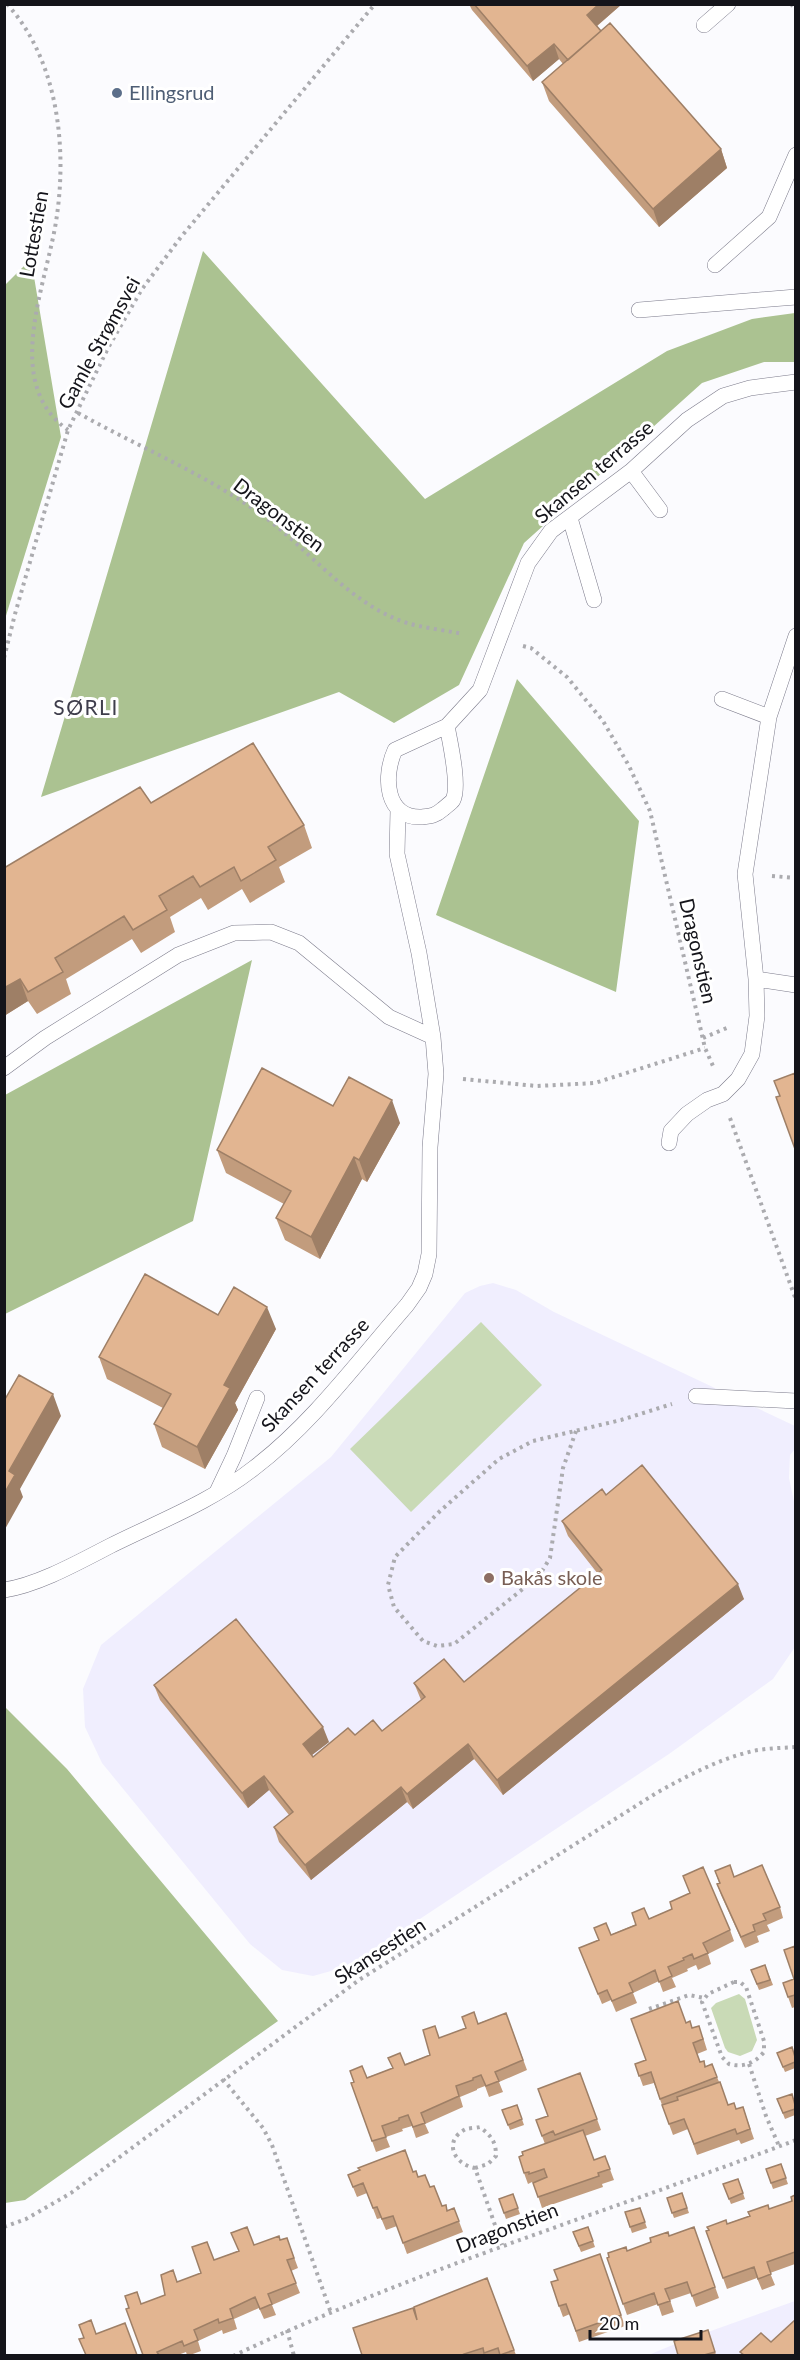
<svg xmlns="http://www.w3.org/2000/svg" width="800" height="2360" font-family="Lato,sans-serif">
<style>
.built{fill:#f0eefe}
.green{fill:#c9dab6}
.forest{fill:#abc291}
.lines{fill:none;stroke-linecap:round;stroke-linejoin:round}
.service-casing{stroke:#7c7b8b;stroke-width:16}
.path{stroke:#ababaf;stroke-width:4;stroke-dasharray:3 4.5;stroke-linecap:butt}
.service{stroke:#fff;stroke-width:15}
.wall{fill:#c29c7d}
.shaded-wall{fill:#9e7f66}
.building{fill:#e2b591;stroke:#9e7f66;stroke-width:1.5}
.service-dot{fill:#5c6f8a;stroke:#fff;stroke-width:2}
.education-dot{fill:#8d6e63;stroke:#fff;stroke-width:2}
.labels{text-anchor:middle;stroke-width:6;stroke-linejoin:round;paint-order:stroke}
.service-label{font-size:20px;fill:#4e5e75;stroke:#fff;text-anchor:start}
.street-label{font-size:20px;fill:#14141a;stroke:#fff}
.education-label{font-size:20px;fill:#785e54;stroke:#fff;text-anchor:start}
.neighbourhood-label{font-size:21px;letter-spacing:1.5px;fill:#3f3e4c;stroke:#fff}
</style>
<rect width="100%" height="100%" fill="#fbfbfe"/>
<path class="built" d="M493,1283L516,1290L554,1312L795,1426V1449L790,1455L789,1478L796,1511L795,1647L773,1679L669,1754L349,1966L313,1976L282,1970L250,1944L102,1763L85,1727L83,1689L101,1645L331,1457L465,1293L480,1286Z
M795,2301V2355L646,2356L680,2342Z"/>
<path class="green" d="M481,1322L542,1385L411,1512L350,1449Z
M739,1994L745,1999L757,2040L752,2051L740,2056L728,2052L725,2048L711,2008L716,2003Z"/>
<path class="forest" d="M203,251L425,499L667,351L752,319L795,313V362H764L702,383L524,543L459,685L394,723L339,692L41,797Z
M31,259L61,437L5,619V285Z
M517,679L639,821L616,992L436,915Z
M252,960L193,1221L5,1314V1095Z
M4,1706L67,1769L278,2021L25,2200L5,2203Z"/>
<g class="lines">
<g class="service-casing">
<path id="service" d="M704,25L728,4
M715,265L769,217L796,155
M639,310L796,297
M631,471L660,510
M570,518L594,600
M722,699L769,717
M447,726C450,742 460,786 453,800C451,803 445,807 443,809C435,816 431,816 422,817C385,819 383,776 395,750L447,726L480,690L528,563L551,531L631,471L687,420L723,396L750,388L796,382
M756,979L796,985
M4,1068L45,1038L178,955L234,933L271,932L299,943L389,1017L433,1037
M669,1143L671,1131L687,1114L707,1100L723,1094L738,1079L752,1054L757,1016L756,979L745,874L769,717L796,636
M696,1396L796,1401
M217,1492L234,1456L257,1398
M4,1590C38,1585 79,1562 110,1546C158,1522 211,1502 254,1468C313,1423 358,1361 407,1305L419,1288L425,1274L429,1254L430,1147L436,1074L433,1037L419,953L397,854L398,810"/>
</g>
<path class="path" d="M7,4C57,59 67,144 57,215C48,283 0,382 68,430
M791,4L796,10
M78,413C139,447 205,474 262,515C309,549 347,602 404,622C422,628 444,630 463,634
M523,646L531,648L567,677L603,721L629,766L650,811L705,1048L713,1066
M4,658L15,614L68,430L108,348L142,289L181,237L375,4
M772,876L796,878
M703,1038L729,1027
M463,1079L537,1086L595,1083L705,1048
M730,1118L796,1300
M576,1431L563,1468L550,1558L539,1576L454,1644L437,1646L423,1641L394,1607L388,1585L395,1557L440,1511L499,1459L533,1441L621,1420L672,1404
M734,1982H740L746,1987L764,2041V2052C755,2063 743,2068 729,2064L722,2057L702,2002L708,1994Z
M649,2009L689,1995L704,1998
M749,2064L766,2116L779,2146
M223,2079L263,2128L272,2145L331,2313
M475,2168L488,2164L496,2156C496,2141 491,2136 480,2127C476,2128 470,2128 466,2129C443,2140 453,2164 475,2168L502,2245
M4,2227L26,2219L71,2193L359,1980L658,1792C689,1775 719,1759 753,1751C767,1748 782,1748 796,1747
M287,2330L294,2356
M233,2356C415,2270 608,2212 796,2140"/>
<use href="#service" class="service"/>
</g>
<path class="wall" d="M469,4H622L596,27L721,149L727,168L659,227L549,101L542,82L563,64L559,59L533,81L472,10Z
M151,803L304,825L312,848L279,867L285,882L250,903L242,889L208,910L201,898L170,917L175,932L141,953L132,939L66,979L71,994L37,1014L28,1001L4,1016V868Z
M333,1106L400,1123L367,1182L362,1179L320,1259L285,1240L276,1218L284,1204L226,1173L217,1150Z
M218,1315L276,1329L235,1403L238,1410L205,1469L162,1447L154,1424L163,1408L107,1379L99,1357Z
M606,1495L744,1599L503,1795L474,1759L413,1809L407,1802L311,1880L279,1842L274,1827L289,1815L269,1790L248,1808L160,1700L154,1685L329,1742L312,1755L313,1757L355,1735L382,1731L421,1700L414,1683L464,1682L598,1574L568,1536L562,1521Z
M715,1871L734,1877L780,1907L783,1918L767,1925L770,1931L757,1936L759,1942L745,1948L721,1895L717,1884L719,1883Z
M683,1876L730,1930L734,1941L708,1954L711,1964L698,1970L696,1965L687,1969L688,1971L672,1978L676,1987L663,1992L659,1981L633,1993L637,2003L616,2012L611,2000L602,2004L579,1948L672,1909L690,1893Z
M795,1946V2007L792,2008L783,1983L794,1979Z
M765,1965L773,1985L759,1990L751,1970Z
M506,2013L527,2070L499,2082L503,2092L489,2097L485,2086L477,2089V2090L460,2097L463,2107L425,2124L429,2133L416,2138L412,2126L402,2129L403,2131L386,2137L390,2147L376,2152L351,2083L430,2055L439,2038Z
M686,2023L703,2037L707,2050L697,2054L700,2062L704,2061L706,2067L712,2064L728,2105L736,2109L743,2107L754,2139L741,2144L739,2140L697,2155L688,2129L673,2135L654,2083L643,2086L635,2064L646,2060Z
M777,2053L795,2057V2068L785,2072Z
M580,2073L601,2130L585,2136L594,2160L605,2156L614,2180L602,2184L603,2187L542,2208L534,2184L532,2182L528,2184L524,2173L545,2144L536,2120L548,2116Z
M777,2099L795,2105V2115L785,2119Z
M517,2105L524,2125L510,2130L502,2110Z
M781,2164L788,2184L773,2189L766,2169Z
M413,2172L430,2187L442,2206L448,2210L454,2208L463,2232L407,2254L397,2226L386,2230L381,2218L377,2219L367,2193L357,2197L348,2175Z
M738,2179L745,2199L731,2204L723,2184Z
M682,2193L689,2213L674,2218L667,2198Z
M513,2194L520,2214L506,2219L499,2199Z
M795,2195V2264L770,2273L775,2285L762,2290L757,2278L727,2289L706,2231L792,2201Z
M640,2208L647,2228L632,2233L630,2227Z
M588,2227L595,2247L581,2252L573,2232Z
M694,2227L719,2298L696,2307L691,2293L670,2300L674,2312L662,2316L658,2304L627,2315L607,2258Z
M287,2238L298,2268L291,2271L300,2293L272,2305L276,2315L264,2319L259,2308L234,2319L237,2329L223,2334L222,2330L198,2341L201,2351L190,2355H187L186,2352L178,2355H143L141,2304L165,2295L177,2282L201,2273L214,2260L254,2245Z
M600,2254L625,2326L579,2342L570,2314L563,2317L559,2306L558,2280Z
M487,2278L516,2355H362L416,2318Z
M708,2330L716,2355H678Z"/>
<path class="shaded-wall" d="M599,4H622L592,30L587,15Z
M554,44L559,59L533,81L527,66Z
M721,149L727,168L659,227L653,209Z
M20,979L28,1001L4,1016V988Z
M392,1100L400,1123L367,1182L359,1160Z
M354,1157L362,1179L320,1259L311,1237Z
M267,1307L276,1329L235,1403L238,1410L205,1469L197,1447L224,1385Z
M53,1394L61,1416L20,1489L23,1497L4,1531V1493L9,1471Z
M738,1584L744,1599L503,1795L497,1780Z
M323,1727L329,1742L308,1758L303,1744Z
M468,1744L474,1759L413,1809L407,1794Z
M264,1776L269,1790L248,1808L242,1793Z
M401,1787L407,1802L311,1880L305,1865Z"/>
<path class="building" d="M474,4H599L587,15L601,31L568,60L554,44L527,66Z
M610,23L721,149L653,209L542,82Z
M253,743L304,825L268,847L276,860L241,881L234,867L200,887L193,876L159,896L167,910L133,930L124,916L55,958L63,972L28,992L20,979L4,988V868L140,787L151,803Z
M262,1068L333,1106L349,1077L392,1100L359,1160L354,1157L311,1237L276,1218L291,1191L217,1150Z
M795,1073V1149L776,1097L780,1096L774,1081Z
M145,1274L218,1315L234,1287L267,1307L224,1385L230,1388L197,1447L154,1424L171,1394L99,1357Z
M19,1375L53,1394L9,1471L15,1475L4,1494V1401Z
M642,1465L738,1584L497,1780L468,1744L407,1794L401,1787L305,1865L274,1827L293,1812L264,1776L242,1793L154,1685L236,1619L323,1727L303,1744L313,1757L348,1728L355,1735L373,1720L382,1731L425,1697L414,1683L444,1659L464,1682L602,1570L562,1521L602,1489L606,1495Z
M730,1865L734,1877L762,1865L780,1907L763,1914L766,1920L753,1925L755,1931L741,1937L717,1884L720,1883L715,1871Z
M703,1867L730,1930L703,1943L708,1953L694,1959L692,1954L683,1958L684,1960L668,1967L672,1976L659,1982L655,1970L629,1983L633,1992L612,2001L607,1990L598,1994L579,1948L599,1940L594,1928L606,1923L611,1935L636,1925L632,1913L644,1908L649,1919L672,1909L670,1902L690,1893L683,1876Z
M795,1946V1995L788,1997L783,1983L794,1979L784,1950Z
M765,1965L770,1980L757,1984L751,1970Z
M678,2001L686,2023L690,2021L692,2028L699,2026L703,2039L693,2043L700,2062L704,2061L705,2067L712,2064L717,2077L660,2099L651,2072L639,2076L635,2064L646,2060L631,2019Z
M474,2012L478,2024L506,2013L523,2060L495,2072L499,2081L486,2086L481,2075L473,2078V2080L456,2086L459,2096L421,2113L425,2123L413,2127L408,2115L399,2118V2120L382,2126L386,2137L372,2141L351,2083L354,2082L350,2071L362,2066L367,2078L393,2068L388,2058L400,2053L405,2065L430,2055L423,2030L435,2026L439,2038L466,2028L462,2017Z
M792,2047L795,2057V2062L783,2067L777,2053Z
M580,2073L597,2119L555,2135L553,2131L542,2136L536,2120L548,2116L538,2089Z
M720,2082L728,2105L734,2103L736,2109L743,2107L750,2129L737,2134L735,2129L694,2144L684,2119L669,2124L662,2105L678,2100L677,2097Z
M792,2094L795,2105V2109L783,2113L777,2099Z
M517,2105L522,2119L508,2125L502,2110Z
M583,2130L594,2160L605,2156L610,2169L598,2173L599,2176L538,2197L533,2183L547,2177L544,2169L529,2174V2172L524,2173L519,2157L523,2155L522,2152Z
M405,2150L413,2172L416,2171L418,2177L425,2175L430,2187L434,2186L442,2206L446,2205L447,2211L454,2208L459,2221L403,2243L393,2216L382,2219L377,2207L373,2208L363,2183L353,2187L348,2175L360,2170L358,2168Z
M781,2164L786,2178L771,2183L766,2169Z
M738,2179L743,2193L729,2199L723,2184Z
M682,2193L687,2208L672,2213L667,2198Z
M513,2194L518,2208L504,2213L499,2199Z
M795,2195V2252L767,2262L771,2274L758,2279L754,2267L723,2278L706,2231L709,2230L707,2227L726,2220L727,2224L750,2216L748,2212L768,2205L769,2209L792,2201L791,2197Z
M640,2208L645,2222L630,2227L625,2212Z
M247,2227L254,2245L279,2236L280,2240L287,2238L294,2258L287,2260L296,2283L268,2294L272,2304L260,2309L255,2297L230,2309L233,2318L219,2323L218,2319L194,2330L198,2340L184,2346L182,2341L157,2352L159,2355H143L126,2309L129,2308L125,2296L137,2292L141,2304L165,2295L161,2275L173,2270L177,2282L201,2273L192,2247L207,2242L214,2260L239,2251L231,2233Z
M588,2227L593,2241L579,2246L573,2232Z
M694,2227L715,2287L692,2296L687,2282L665,2289L670,2301L658,2305L654,2293L623,2304L607,2258L609,2257L608,2253L626,2247L627,2251L651,2242L650,2238L668,2232L669,2236Z
M600,2254L621,2315L576,2331L566,2304L559,2306L551,2282L558,2280L554,2270Z
M487,2278L514,2350L500,2355L498,2348L484,2353L483,2348L464,2354L465,2355H362L353,2328L413,2308L417,2320L414,2307Z
M91,2320L96,2334L125,2323L137,2355H86L79,2339L84,2338L79,2325Z
M795,2320V2355H744L740,2352L761,2333L771,2342Z
M708,2330L715,2352L704,2355H678L674,2341Z"/>
<circle class="service-dot" cx="117" cy="93" r="6"/>
<circle class="education-dot" cx="489" cy="1578" r="6"/>
<g class="labels">
<g class="service-label">
<text x="129" y="100">Ellingsrud</text>
</g>
<g class="street-label">
<text transform="translate(34 234) rotate(-80)" y="7">Lottestien</text>
<text transform="translate(99 343) rotate(-61)" y="7">Gamle Strømsvei</text>
<text transform="translate(594 472) rotate(-40)" y="7">Skansen terrasse</text>
<text transform="translate(279 515) rotate(37)" y="7">Dragonstien</text>
<text transform="translate(698 951) rotate(77)" y="7">Dragonstien</text>
<text transform="translate(315 1375) rotate(-47)" y="7">Skansen terrasse</text>
<text transform="translate(380 1951) rotate(-33)" y="7">Skansestien</text>
<text transform="translate(507 2228) rotate(-21)" y="7">Dragonstien</text>
</g>
<g class="education-label">
<text x="501" y="1585">Bakås skole</text>
</g>
<g class="neighbourhood-label">
<text x="86" y="715">SØRLI</text>
</g>
</g>
<rect width="800" height="2360" fill="none" stroke="#14141a" stroke-width="12"/>
<path d="M590 2330v9h111v-9" fill="none" stroke="#14141a" stroke-width="3"/>
<text x="599" y="2330" font-size="18" fill="#14141a" stroke="#ffffff" stroke-width="4.5" paint-order="stroke">20 m</text>
</svg>
